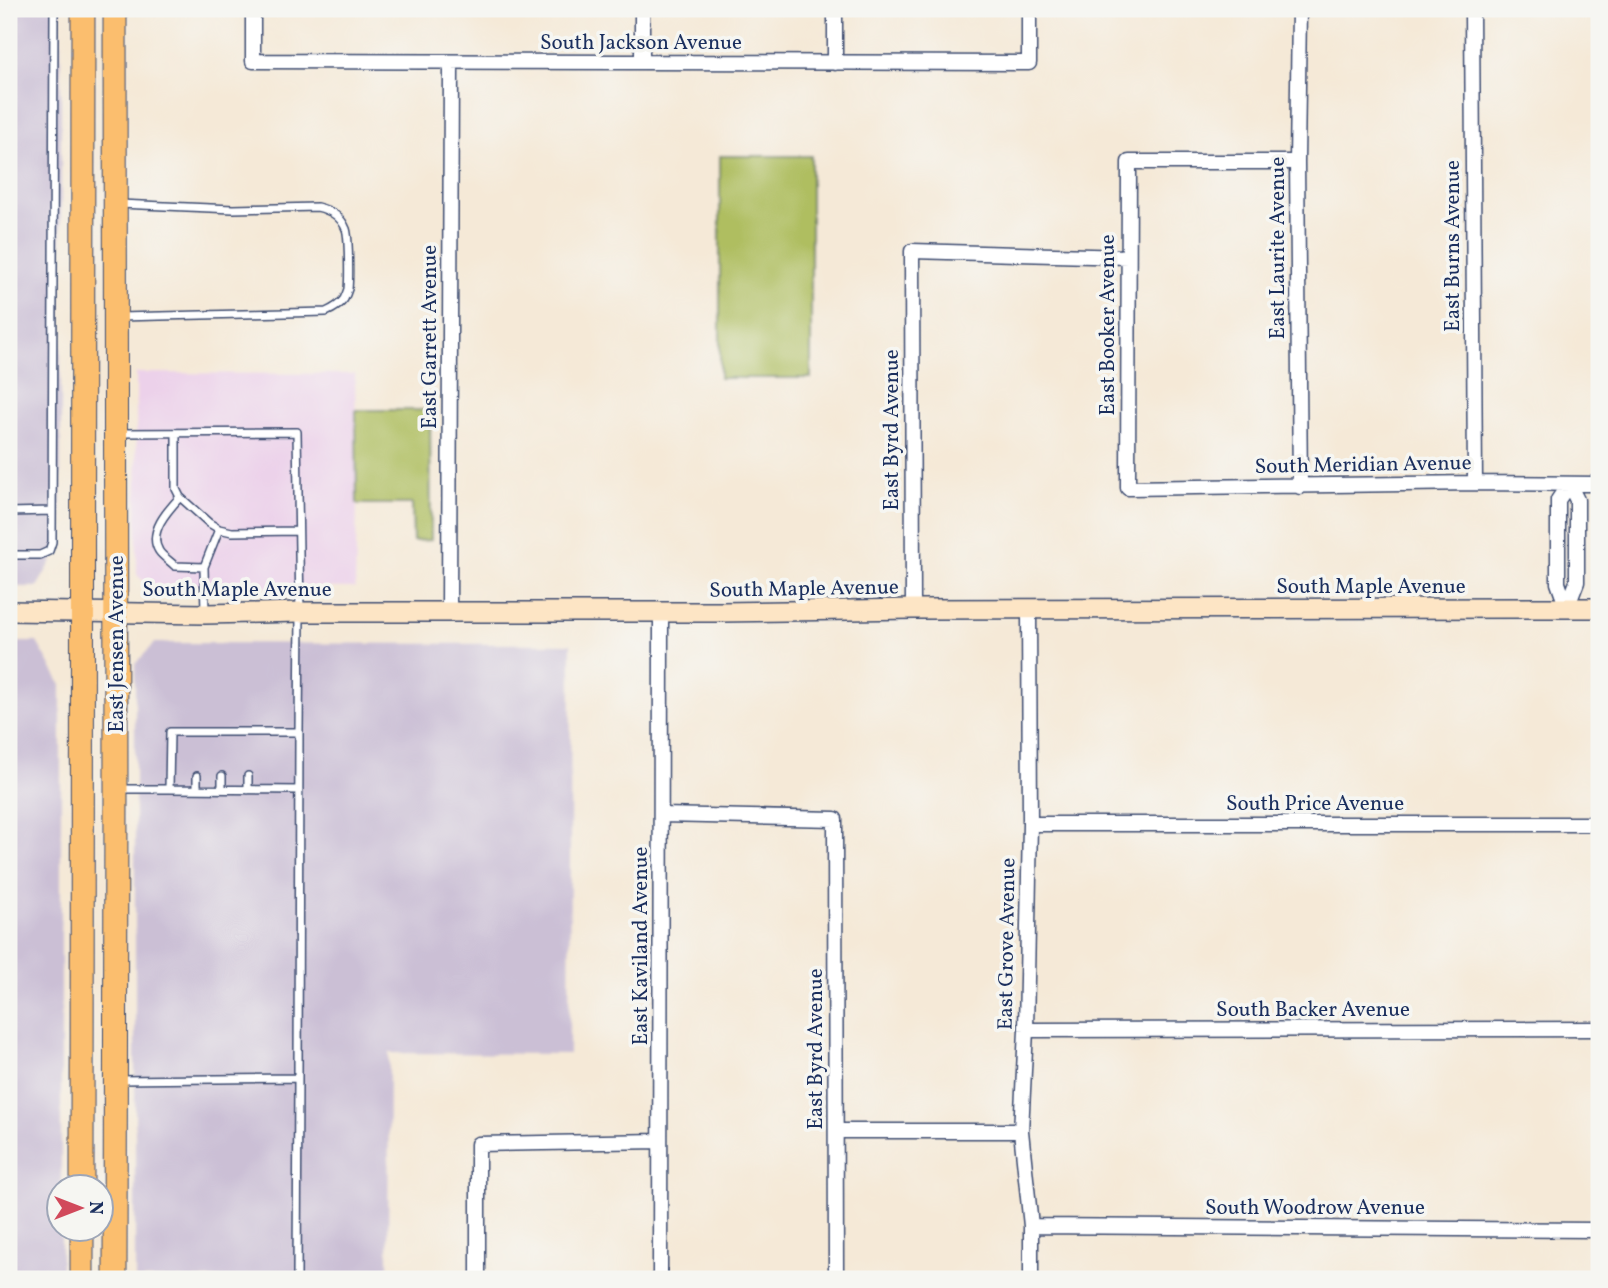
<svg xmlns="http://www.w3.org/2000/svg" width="1608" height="1288" font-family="Vollkorn,serif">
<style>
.built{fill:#ecd1ea}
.industrial{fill:#cbbfd5}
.green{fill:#afbe60;stroke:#65765f;stroke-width:2}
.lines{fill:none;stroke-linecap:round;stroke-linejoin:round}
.lane-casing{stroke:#3c4b70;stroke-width:10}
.street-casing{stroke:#3c4b70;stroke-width:17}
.secondary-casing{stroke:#3c4b70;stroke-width:22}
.primary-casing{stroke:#3c4b70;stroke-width:25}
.lane{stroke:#fff;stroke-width:7}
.street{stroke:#fff;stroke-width:14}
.secondary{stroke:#fde5c5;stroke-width:19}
.primary{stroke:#fbbe6e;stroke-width:23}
.labels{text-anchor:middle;stroke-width:7;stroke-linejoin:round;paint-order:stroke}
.street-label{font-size:21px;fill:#1b2f5e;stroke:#f6f6f2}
</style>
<rect width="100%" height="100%" fill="#f6f6f2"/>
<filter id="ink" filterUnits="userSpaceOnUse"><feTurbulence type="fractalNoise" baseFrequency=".0143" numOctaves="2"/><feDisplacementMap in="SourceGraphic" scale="14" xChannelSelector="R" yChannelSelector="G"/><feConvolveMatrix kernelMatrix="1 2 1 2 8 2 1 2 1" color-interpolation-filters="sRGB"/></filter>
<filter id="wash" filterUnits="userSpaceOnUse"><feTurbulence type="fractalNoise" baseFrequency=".00686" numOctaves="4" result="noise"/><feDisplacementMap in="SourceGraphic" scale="28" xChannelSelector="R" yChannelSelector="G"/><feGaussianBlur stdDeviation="1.57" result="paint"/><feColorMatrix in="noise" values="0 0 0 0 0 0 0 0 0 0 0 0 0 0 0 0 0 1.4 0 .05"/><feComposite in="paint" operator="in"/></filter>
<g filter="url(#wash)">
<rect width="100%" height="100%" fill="#f5e9d7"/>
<path class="built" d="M136,373L355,374L357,504L355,588L149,586L137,575Z"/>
<path class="industrial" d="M9,9H61V545L37,587H9Z
M9,642H37L61,684V1186H60V1228L61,1229V1279H9Z
M155,643L571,644L569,1054L389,1053L388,1279H135V664Z"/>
<path class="green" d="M720,156H811V378H720Z
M356,410H430L431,540L413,541L412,504H357Z"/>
</g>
<g filter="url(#ink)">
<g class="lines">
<g class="lane-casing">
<path id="lane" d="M119,204L233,209L317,207C330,210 341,216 346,229C349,236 349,280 348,289C347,292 345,297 344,299C339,306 333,309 326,312L119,317
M120,433L297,432L300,612L299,732H170L169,789H121
M176,433V489L180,497L209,523L219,529L232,532L298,531
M180,497C169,509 147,532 159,551C162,556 170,561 175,566L204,567
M9,512L52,511
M9,555H40L49,551L52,542L54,9
M205,613L204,567L219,529
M197,776V789
M222,776V789
M248,776V790
M169,789L299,790
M298,1078L299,732
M118,1080L298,1078L297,1279"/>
</g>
<g class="street-casing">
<path id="street" d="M253,9V61L1029,63V9
M642,9V62
M835,9V63
M1299,9L1297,162L1300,487
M1472,9L1475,483
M1297,162H1129L1128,488L1475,483L1599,484
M1567,608L1558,583V500L1569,484
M1567,608L1577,582V500L1569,484
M913,609L912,251L1128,257
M1029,610L1030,824L1026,1030L1021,1131L1031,1226V1279
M449,612L451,63
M662,815L835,819L836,1279
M1030,824H1599
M1026,1030L1599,1029
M837,1131H1021
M1031,1226L1599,1230
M478,1279V1144L660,1141
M660,1279L661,612"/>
</g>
<g class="secondary-casing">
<path id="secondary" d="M9,611L205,614L300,612H722L913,609L1599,608"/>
</g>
<g class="primary-casing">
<path id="primary" d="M115,9L116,789L115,1279
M82,1186L83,9
M82,1279V1228"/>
</g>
<use href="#lane" class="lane"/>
<use href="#street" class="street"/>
<use href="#secondary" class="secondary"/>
<use href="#primary" class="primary"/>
</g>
</g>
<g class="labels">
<g class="street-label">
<text x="641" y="49">South Jackson Avenue</text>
<text transform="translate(1452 246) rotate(-90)" y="7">East Burns Avenue</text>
<text transform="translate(1277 248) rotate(-90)" y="7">East Laurite Avenue</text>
<text transform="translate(1107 325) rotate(-90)" y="7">East Booker Avenue</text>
<text transform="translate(429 337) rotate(-90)" y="7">East Garrett Avenue</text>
<text transform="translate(891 430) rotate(-90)" y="7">East Byrd Avenue</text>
<text transform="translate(1363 464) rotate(-1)" y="7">South Meridian Avenue</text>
<text x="1371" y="593">South Maple Avenue</text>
<text transform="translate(804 588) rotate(-1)" y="7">South Maple Avenue</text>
<text x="237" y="596">South Maple Avenue</text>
<text transform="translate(116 644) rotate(-90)" y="7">East Jensen Avenue</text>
<text x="1315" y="810">South Price Avenue</text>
<text transform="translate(1006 944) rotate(-89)" y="7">East Grove Avenue</text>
<text transform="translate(640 946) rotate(-90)" y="7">East Kaviland Avenue</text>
<text x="1313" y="1016">South Backer Avenue</text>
<text transform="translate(815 1049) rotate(-90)" y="7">East Byrd Avenue</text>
<text x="1315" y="1214">South Woodrow Avenue</text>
</g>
</g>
<rect width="1608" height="1288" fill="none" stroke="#f6f6f2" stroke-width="35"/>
<g transform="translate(80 1208) rotate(90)"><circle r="33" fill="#f6f6f2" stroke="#9ea6b7" stroke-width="2"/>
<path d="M0-5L12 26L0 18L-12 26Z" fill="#d1495b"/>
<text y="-10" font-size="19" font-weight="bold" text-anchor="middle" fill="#1b2f5e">N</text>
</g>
</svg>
